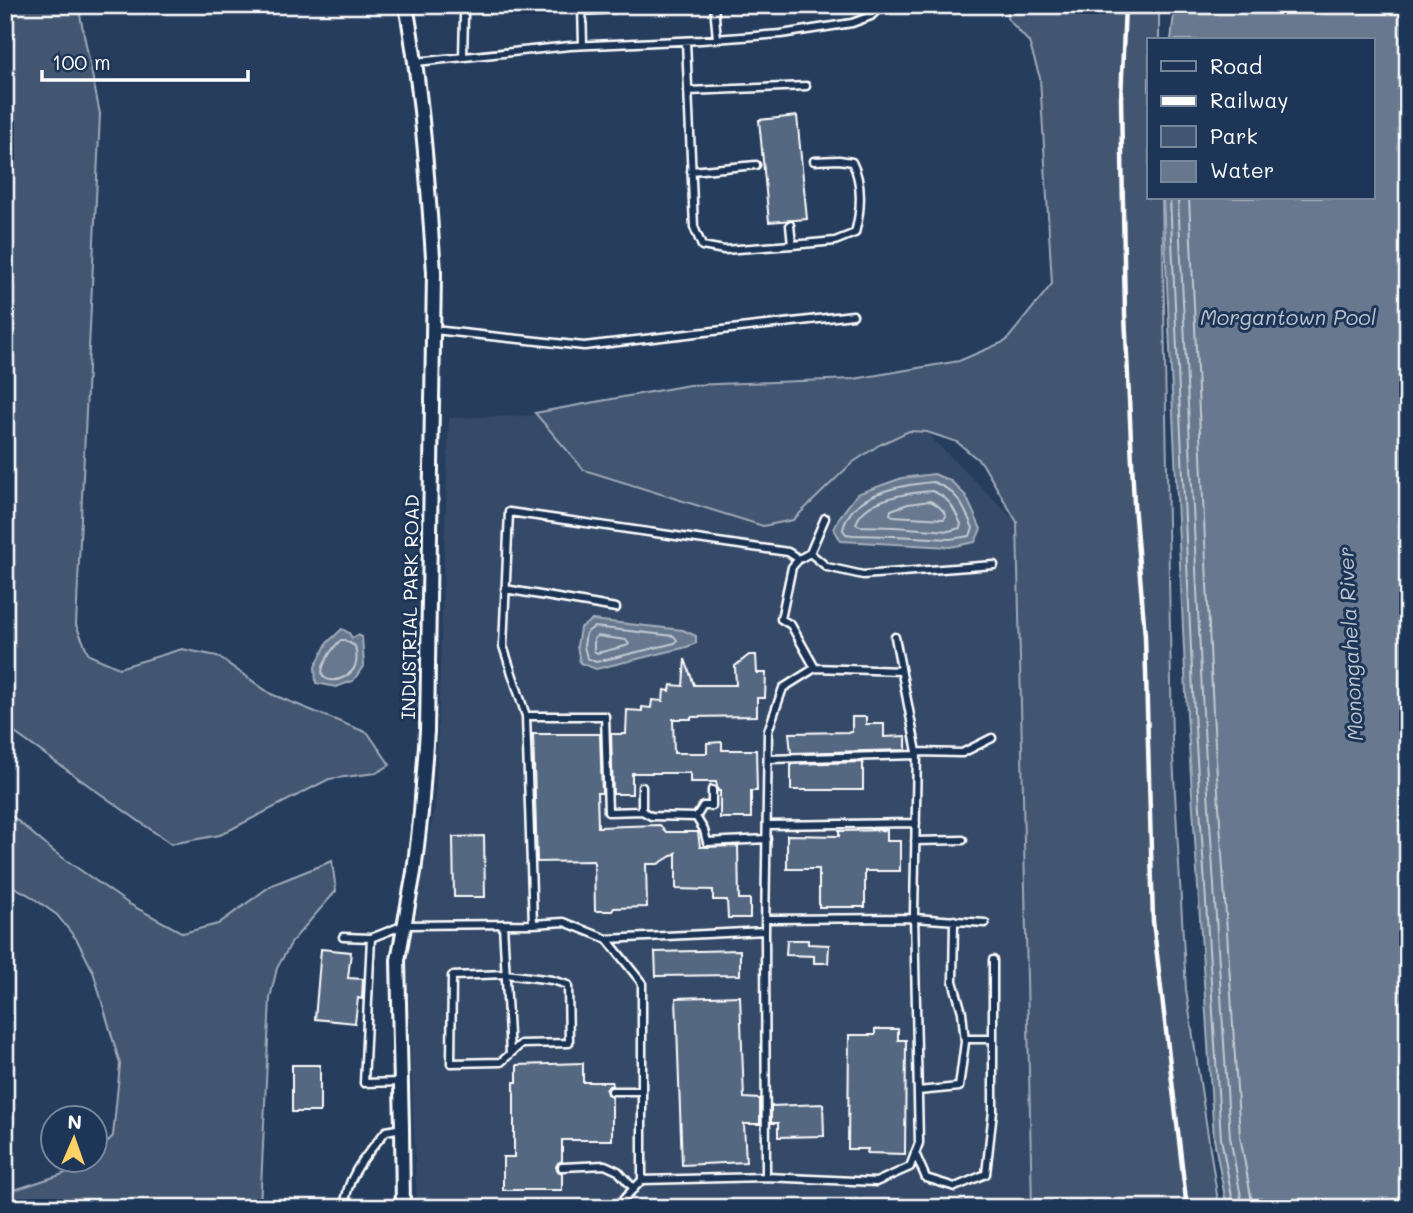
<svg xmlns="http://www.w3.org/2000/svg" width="1413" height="1213" font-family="Mali,sans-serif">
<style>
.built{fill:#344a68}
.green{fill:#425672;stroke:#a0aab8;stroke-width:2}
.water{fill:#67788e;stroke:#a4aebb;stroke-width:2}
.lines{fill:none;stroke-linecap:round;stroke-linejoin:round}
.shore{stroke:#c2c9d2;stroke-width:2}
.building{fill:#556781;stroke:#fff;stroke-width:2}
.lane-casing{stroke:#fff;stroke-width:11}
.street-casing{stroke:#fff;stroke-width:18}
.lane{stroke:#1d3557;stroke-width:6}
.street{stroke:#1d3557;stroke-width:12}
.rail{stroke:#fff;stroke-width:4.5}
.labels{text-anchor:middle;stroke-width:6;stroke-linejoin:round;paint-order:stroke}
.street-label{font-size:19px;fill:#fff;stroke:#1d3557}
.water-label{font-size:21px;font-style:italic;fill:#bbc2cc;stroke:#1d3557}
</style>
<rect width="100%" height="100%" fill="#263d5e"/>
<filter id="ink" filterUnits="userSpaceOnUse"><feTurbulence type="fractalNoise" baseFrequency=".0143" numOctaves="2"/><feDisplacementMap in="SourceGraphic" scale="14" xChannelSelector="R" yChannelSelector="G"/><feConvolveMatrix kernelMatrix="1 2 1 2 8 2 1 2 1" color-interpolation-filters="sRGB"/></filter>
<g filter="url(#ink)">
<path class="built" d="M896,403L1017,522L1032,1208H417L406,939L435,807L449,418Z"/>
<path class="green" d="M5,5H78L100,114L76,625L89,655L119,668L182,649L217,656L271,694L368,733L390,765L376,773L329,779L220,835L171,844L5,726Z
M1009,5H1159V40H1149V198H1162L1172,739L1186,990L1219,1208H1032L1017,522L982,463L957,442L927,432L909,431L879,445L852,463L793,520L763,526L584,470L535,413L689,385L854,379L959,361L1006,341L1052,284L1040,78L1029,42L1007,18Z
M5,810L53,851L129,904L183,933L218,924L272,885L332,861L336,891L293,940L277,968L270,998L260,1208H5V1193L63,1174L86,1161L94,1160L95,1154L113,1136L120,1064L93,971L77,940L57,915L29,895L5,882Z"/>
<path class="water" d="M1175,5H1408V1208H1227L1214,1139L1187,714L1163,198H1373V40H1171Z
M934,474L951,481L966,496L981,529L975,542L950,547L841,541L834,529L839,518L857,494L902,478Z
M592,620L683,630L696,636V643L687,647L596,669L580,663L577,646L580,628Z
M342,629L349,633L352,638L358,635L362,637L364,665L353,681L336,687L316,683L315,667L327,643Z"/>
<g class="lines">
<path class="shore" d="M1170,198L1194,713L1221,1138L1234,1208
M1178,198L1203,713L1230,1137L1243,1208
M1189,198L1213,712L1240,1136L1253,1208
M933,482C958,491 963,506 973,528L970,536L950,539L894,536L853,535L846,534L843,530C850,493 901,485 933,482Z
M932,491C949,497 954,509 961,524L960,528L949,531L894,527L859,526L856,524C864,498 908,493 932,491Z
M930,501C937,504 943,509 946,516L944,519L893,516L890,514L891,510L908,504Z
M594,627L674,636L677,640L675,643L596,662L587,658L584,646L586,633Z
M597,636L626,640L629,644L626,646L597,653L594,651V639Z
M341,640H344L355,646C356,650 357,658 356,663C354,674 336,685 325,678C315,671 335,645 341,640Z"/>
</g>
<path class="building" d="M797,116L807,219L769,222L759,120Z
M749,655H756L757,673H766L765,698H757V716L691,717V719H673L674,753H707V743L722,742V750H756L757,791H751V818H720V791H718L716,782H690V773H632V794H613L611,734H626L627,710L642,711V707L651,708L652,700L663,701L664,690L670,691L671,685L683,686L685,659L694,685H736L735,666Z
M852,717H866V724H884V737L906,736V750L791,753L789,733L852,732Z
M533,734H600L602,793H597L598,827L660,825L666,832H698L700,847L738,846L739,899H750V918H728L727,900H713V890L676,889V853L658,864H646L647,907L614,908L612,911H595L594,861L537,862Z
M863,762V790H791V764Z
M887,830V841H900V871H865V907H819V869H787V835L839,836V831Z
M484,836L485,897H454L453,837Z
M787,940H808V944L829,945L828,963H814V956L786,955Z
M321,949L351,952L348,978L363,979L362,999L358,998L355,1023L315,1019Z
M740,950V975L656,976L655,952Z
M740,996L744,1098L760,1099V1124H744L746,1162L682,1165L676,998Z
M875,1029H898V1040H906L905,1154L867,1153L868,1149H848L849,1035H875Z
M583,1063V1082H612V1085L609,1086L606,1090L607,1094L612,1097V1140H562V1161L558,1163L556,1167L558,1171L562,1173V1190H503V1157H514V1082H517V1065Z
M292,1065H320V1112H292Z
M823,1104L824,1136L778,1137V1123H771V1106Z"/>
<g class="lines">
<g class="lane-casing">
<path id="lane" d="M582,5L583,45
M714,5L717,39
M582,11L614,9V5
M686,41L694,227L702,246L724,250L792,245L835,241L855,233C861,211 863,183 852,162L839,160L814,161
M463,57L464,15L466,5
M416,62L570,46L701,40L781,34L852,23L871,16L882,5
M688,91L806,86
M691,171L756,165
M790,225L792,245
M434,330L584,346L853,315
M810,553L825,518
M799,559L810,553L827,567L863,575L994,565
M505,589L616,608
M526,716H605L608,812L642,811V787
M917,752L962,753L992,738
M768,759L917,755
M712,790V806H703L696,817L704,830L707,842L767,839
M642,811L651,816L696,817
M767,825L916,823
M915,841L963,840
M766,919L914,918L985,923
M503,924L510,1054
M533,924L526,716L503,646L509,512L788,552L799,559L792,567L781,619L791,625L815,668
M765,931L768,731L783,688L815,668L901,671
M343,937L371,938
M607,939L765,931L766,1177
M506,974L552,980L568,985L569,1043L521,1044L501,1062L451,1063L452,976Z
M965,1039H993
M401,1082L364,1083L371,938L404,925L533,924L564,922L607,939L642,983V1180L618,1205V1208
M612,1091H642
M918,1091L959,1087L965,1042L962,1012L953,981L954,920
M915,1153L926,1178L955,1187L986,1174L993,1111V960
M562,1167L605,1165L618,1171L634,1189
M642,1180L766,1177L876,1182L910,1167L919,1143L914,914L917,752L895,637
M345,1208C345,1177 368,1153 386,1131L402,1128"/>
</g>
<g class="street-casing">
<path id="street" d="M403,1208L402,1128L398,960L414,872L421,812L427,731L434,272C428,183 422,93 406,5"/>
</g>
<use href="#lane" class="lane"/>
<use href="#street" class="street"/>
<path class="rail" d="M1125,5L1121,99L1125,314L1134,504L1145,636L1153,921L1187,1208"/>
</g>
</g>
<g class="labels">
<g class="street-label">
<text transform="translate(410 607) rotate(-89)" y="7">INDUSTRIAL PARK ROAD</text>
</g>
<g class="water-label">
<text x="1288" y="325">Morgantown Pool</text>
<text transform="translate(1351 644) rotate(-93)" y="7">Monongahela River</text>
</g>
</g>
<rect width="1413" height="1213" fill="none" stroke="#1d3557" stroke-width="28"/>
<rect x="14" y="14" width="1385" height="1185" fill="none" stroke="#fff" stroke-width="2.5" filter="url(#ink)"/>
<rect x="1147" y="38" width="228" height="161" fill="#1d3557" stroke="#77869a" stroke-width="2"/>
<rect x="1161" y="61" width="35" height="10" fill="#1d3557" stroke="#77869a" stroke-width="2"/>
<text x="1210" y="74" font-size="21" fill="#ffffff">Road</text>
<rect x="1161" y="96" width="35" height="10" fill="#ffffff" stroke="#77869a" stroke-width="2"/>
<text x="1210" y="108" font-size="21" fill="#ffffff">Railway</text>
<rect x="1161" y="126" width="35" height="21" fill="#425672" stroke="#77869a" stroke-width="2"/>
<text x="1210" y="144" font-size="21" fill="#ffffff">Park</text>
<rect x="1161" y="161" width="35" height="21" fill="#67788e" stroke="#77869a" stroke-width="2"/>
<text x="1210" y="178" font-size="21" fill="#ffffff">Water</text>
<g transform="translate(74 1139) rotate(2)"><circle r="33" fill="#1d3557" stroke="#77869a" stroke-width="2"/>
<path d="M0-5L12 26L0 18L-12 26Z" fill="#ffd166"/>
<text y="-10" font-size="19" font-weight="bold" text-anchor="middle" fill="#ffffff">N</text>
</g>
<path d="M42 70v10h206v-10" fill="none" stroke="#ffffff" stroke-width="3.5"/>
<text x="52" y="70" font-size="21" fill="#ffffff" stroke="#1d3557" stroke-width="5" paint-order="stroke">100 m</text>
</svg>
